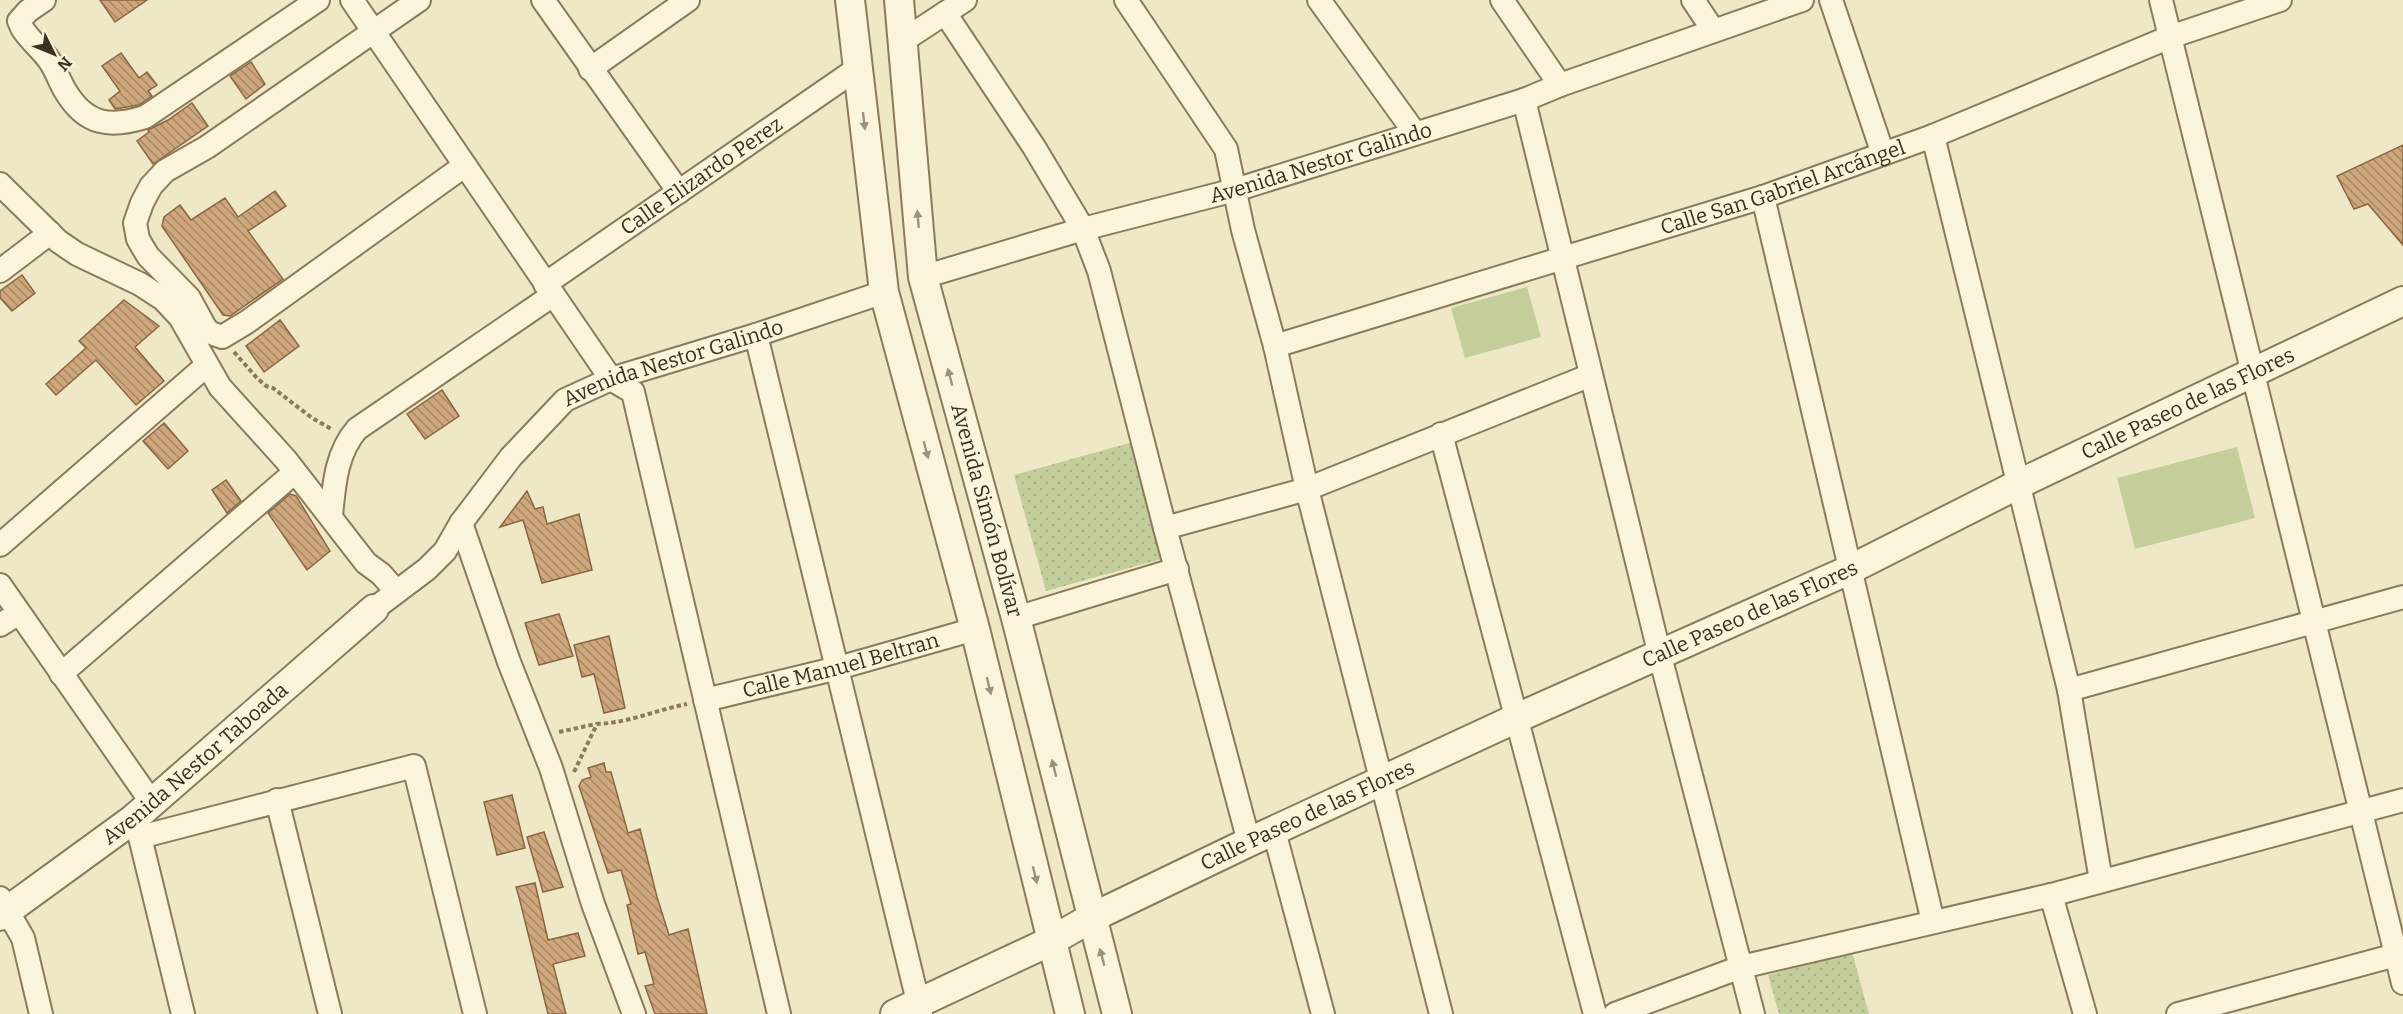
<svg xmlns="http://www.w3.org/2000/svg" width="2403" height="1014" font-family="Bitter,serif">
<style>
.grass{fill:#c3ce9a}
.park{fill:url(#park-dots)}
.building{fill:url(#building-back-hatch);stroke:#8b6641;stroke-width:1.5}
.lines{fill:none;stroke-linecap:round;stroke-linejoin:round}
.minor-casing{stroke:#8c7a5c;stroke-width:26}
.tertiary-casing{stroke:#8c7a5c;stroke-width:32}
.path{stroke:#8c7a5c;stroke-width:4;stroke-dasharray:4.5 3;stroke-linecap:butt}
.minor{stroke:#faf4db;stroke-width:22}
.tertiary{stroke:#faf4db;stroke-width:28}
.oneway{fill:#9b927e}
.labels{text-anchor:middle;stroke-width:6;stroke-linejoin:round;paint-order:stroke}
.street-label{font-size:21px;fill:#3c3020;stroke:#f6f1d7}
</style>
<defs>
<pattern id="park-dots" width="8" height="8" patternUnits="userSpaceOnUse" patternTransform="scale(1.5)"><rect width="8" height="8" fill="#c3ce9a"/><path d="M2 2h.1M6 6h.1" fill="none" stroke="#a8b184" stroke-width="1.8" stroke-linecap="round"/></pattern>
<pattern id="building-back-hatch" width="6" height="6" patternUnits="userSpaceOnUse" patternTransform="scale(1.5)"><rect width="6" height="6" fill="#cea77c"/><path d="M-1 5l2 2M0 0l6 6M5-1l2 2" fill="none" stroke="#a88865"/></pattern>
</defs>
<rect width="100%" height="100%" fill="#efe8c7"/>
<path class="grass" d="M1527,287L1541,337L1465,358L1451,308Z
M2237,447L2255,518L2135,549L2117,478Z"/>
<path class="park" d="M1133,442L1165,558L1046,591L1014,475Z
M1852,952L1869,1014H1779L1768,975Z"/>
<path class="building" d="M100,0H147L115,22Z
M121,53L139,78L147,72L157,85L148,91L152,96L139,105L115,109L109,100L120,91L102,66Z
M251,62L265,84L246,99L230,76Z
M192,103L208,126L153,164L137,141L149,132L148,130L168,120Z
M2403,145V245L2368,204L2354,209L2337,176Z
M275,191L286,206L248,231L283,279L230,316L223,315L162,226L164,217L180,205L191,220L225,198L238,217Z
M22,275L35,293L12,311L0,298V291Z
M124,300L159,326L135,347L164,381L136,405L96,360L56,395L46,384L86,348L79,341Z
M280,320L299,346L264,372L246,346Z
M442,390L459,416L425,439L407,414Z
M164,423L188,451L168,469L143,441Z
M226,480L241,501L227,513L212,490Z
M527,491L535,509L543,507L547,524L579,514L592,570L542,583L523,520L500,527Z
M290,494L296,496L330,551L307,570L268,513Z
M559,614L573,656L539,665L525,623Z
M609,636L625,708L604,713L594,674L582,677L574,645Z
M604,763L606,772H611L628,833L640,829L657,897L669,935L688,929L707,1014H655L645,986L654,984L645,952L638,954L627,905L631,904L621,870L608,873L579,786L582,780L591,777L588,768Z
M512,795L525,848L497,855L484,802Z
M544,832L563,887L543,892L527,837Z
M535,883L548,940L578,933L585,956L553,964L566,1014H548L519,897L516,887Z"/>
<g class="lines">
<g class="minor-casing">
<g id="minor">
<path d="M44,0L28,11L19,21L22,28C30,41 43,50 51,63C57,72 60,83 66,92C86,125 110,128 145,117L318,0"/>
<path d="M352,0L611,379L633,392L779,1014"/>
<path d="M419,0L207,147L165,171L151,186L142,203L135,223L138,239L148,256L189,298L206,329L211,333L222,337L247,322L464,166"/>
<path d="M543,0L679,192"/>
<path d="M1126,0L1226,149L1243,230L1275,346L1307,489L1441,1014"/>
<path d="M1319,0L1415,133"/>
<path d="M1502,0L1560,85"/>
<path d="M1693,0L1713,30"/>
<path d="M1831,0L1883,154"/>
<path d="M2161,0L2403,983"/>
<path d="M945,13L1034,147L1083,229L1099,271L1165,528L1249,842"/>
<path d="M901,42L965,0"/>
<path d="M590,69L688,0"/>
<path d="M1524,100L1660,656L1753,1014"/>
<path d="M1933,136L2069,690L2101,881"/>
<path d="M0,184L58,241L77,254L140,284L163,299L180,317L220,387L286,460L366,563L381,574L396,591"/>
<path d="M1763,197L1933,922"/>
<path d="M0,271L50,233"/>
<path id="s1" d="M923,277L1083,229L1235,190L1524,100L1560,85L1802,0"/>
<path id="s2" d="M545,284L858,68"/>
<path d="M756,335L921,1014"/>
<path id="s3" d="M1275,346L1763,197L1933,136L2170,37L2280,0"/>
<path d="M1441,434L1595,1014"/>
<path d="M331,516C334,485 336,453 357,429L553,295"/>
<path d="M461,523L509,662L551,768L593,904L634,1014"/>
<path d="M1165,528L1307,489L1591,375"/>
<path d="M0,545L207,365"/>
<path d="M0,585L152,803"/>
<path id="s4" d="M374,609L427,569L445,551L461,523L511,457L565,400L611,379L756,335L884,292"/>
<path d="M1016,618L1177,569"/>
<path d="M0,625L19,613"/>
<path d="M61,674L295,472"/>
<path d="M2069,690L2403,597"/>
<path id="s5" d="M705,700L838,668L975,629"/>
<path d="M277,800L330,1014"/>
<path d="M134,824L140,837L183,1014"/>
<path d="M1274,831L1323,1014"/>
<path d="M140,837L414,766L475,1014"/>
<path d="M2051,895L2085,1014"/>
<path d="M0,898L23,938L41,1014"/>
<path d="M1615,1014L1741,967L2051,895L2403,800"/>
<path d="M2178,1014L2403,953"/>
</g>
</g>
<g class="tertiary-casing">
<g id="tertiary">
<path d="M850,0L884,292L975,629L1070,1014"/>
<path id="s6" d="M899,0L923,277L1016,618L1117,1014"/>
<path id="s7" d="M0,916L132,820L374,609"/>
<path id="s8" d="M895,1014L1051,941L1091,918L1249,842L1517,718L1849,570L2019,484L2403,301"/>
</g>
</g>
<path class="path" d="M234,352L257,378L266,386L273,388L312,418L333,430
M559,732L596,724
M574,772L597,724C628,723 656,710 687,704"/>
<use href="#minor" class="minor"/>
<use href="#tertiary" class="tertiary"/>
</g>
<defs><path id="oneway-solid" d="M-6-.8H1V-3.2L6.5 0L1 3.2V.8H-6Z" transform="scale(1.5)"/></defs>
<g class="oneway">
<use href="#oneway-solid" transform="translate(864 121) rotate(83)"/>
<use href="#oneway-solid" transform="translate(918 219) rotate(-95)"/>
<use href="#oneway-solid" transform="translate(950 377) rotate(-105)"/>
<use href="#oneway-solid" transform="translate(926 450) rotate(75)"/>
<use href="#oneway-solid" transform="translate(989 686) rotate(76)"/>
<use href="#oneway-solid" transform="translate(1054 768) rotate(-104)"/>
<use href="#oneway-solid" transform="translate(1035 875) rotate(76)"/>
<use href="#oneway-solid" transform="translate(1102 957) rotate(-105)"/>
</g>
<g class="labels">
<g class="street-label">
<text dy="7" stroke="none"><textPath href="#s1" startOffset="414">Avenida Nestor Galindo</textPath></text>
<text dy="7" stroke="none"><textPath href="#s2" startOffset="190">Calle Elizardo Perez</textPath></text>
<text dy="7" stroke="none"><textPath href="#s3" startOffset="532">Calle San Gabriel Arcángel</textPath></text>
<text dy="7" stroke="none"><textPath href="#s4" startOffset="400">Avenida Nestor Galindo</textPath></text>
<text dy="7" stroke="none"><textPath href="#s8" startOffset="1430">Calle Paseo de las Flores</textPath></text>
<text dy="7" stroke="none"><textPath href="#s6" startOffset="520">Avenida Simón Bolívar</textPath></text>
<text dy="7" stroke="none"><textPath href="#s8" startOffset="944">Calle Paseo de las Flores</textPath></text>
<text dy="7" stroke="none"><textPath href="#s5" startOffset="140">Calle Manuel Beltran</textPath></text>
<text dy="7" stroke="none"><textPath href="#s7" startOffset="248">Avenida Nestor Taboada</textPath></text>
<text dy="7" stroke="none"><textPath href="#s8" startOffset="458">Calle Paseo de las Flores</textPath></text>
</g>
</g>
<g transform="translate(54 54) rotate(133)" stroke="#f6f1d7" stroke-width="4.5" paint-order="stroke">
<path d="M0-4.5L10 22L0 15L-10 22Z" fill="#3c3020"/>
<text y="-9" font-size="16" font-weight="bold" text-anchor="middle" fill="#3c3020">N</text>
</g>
</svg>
